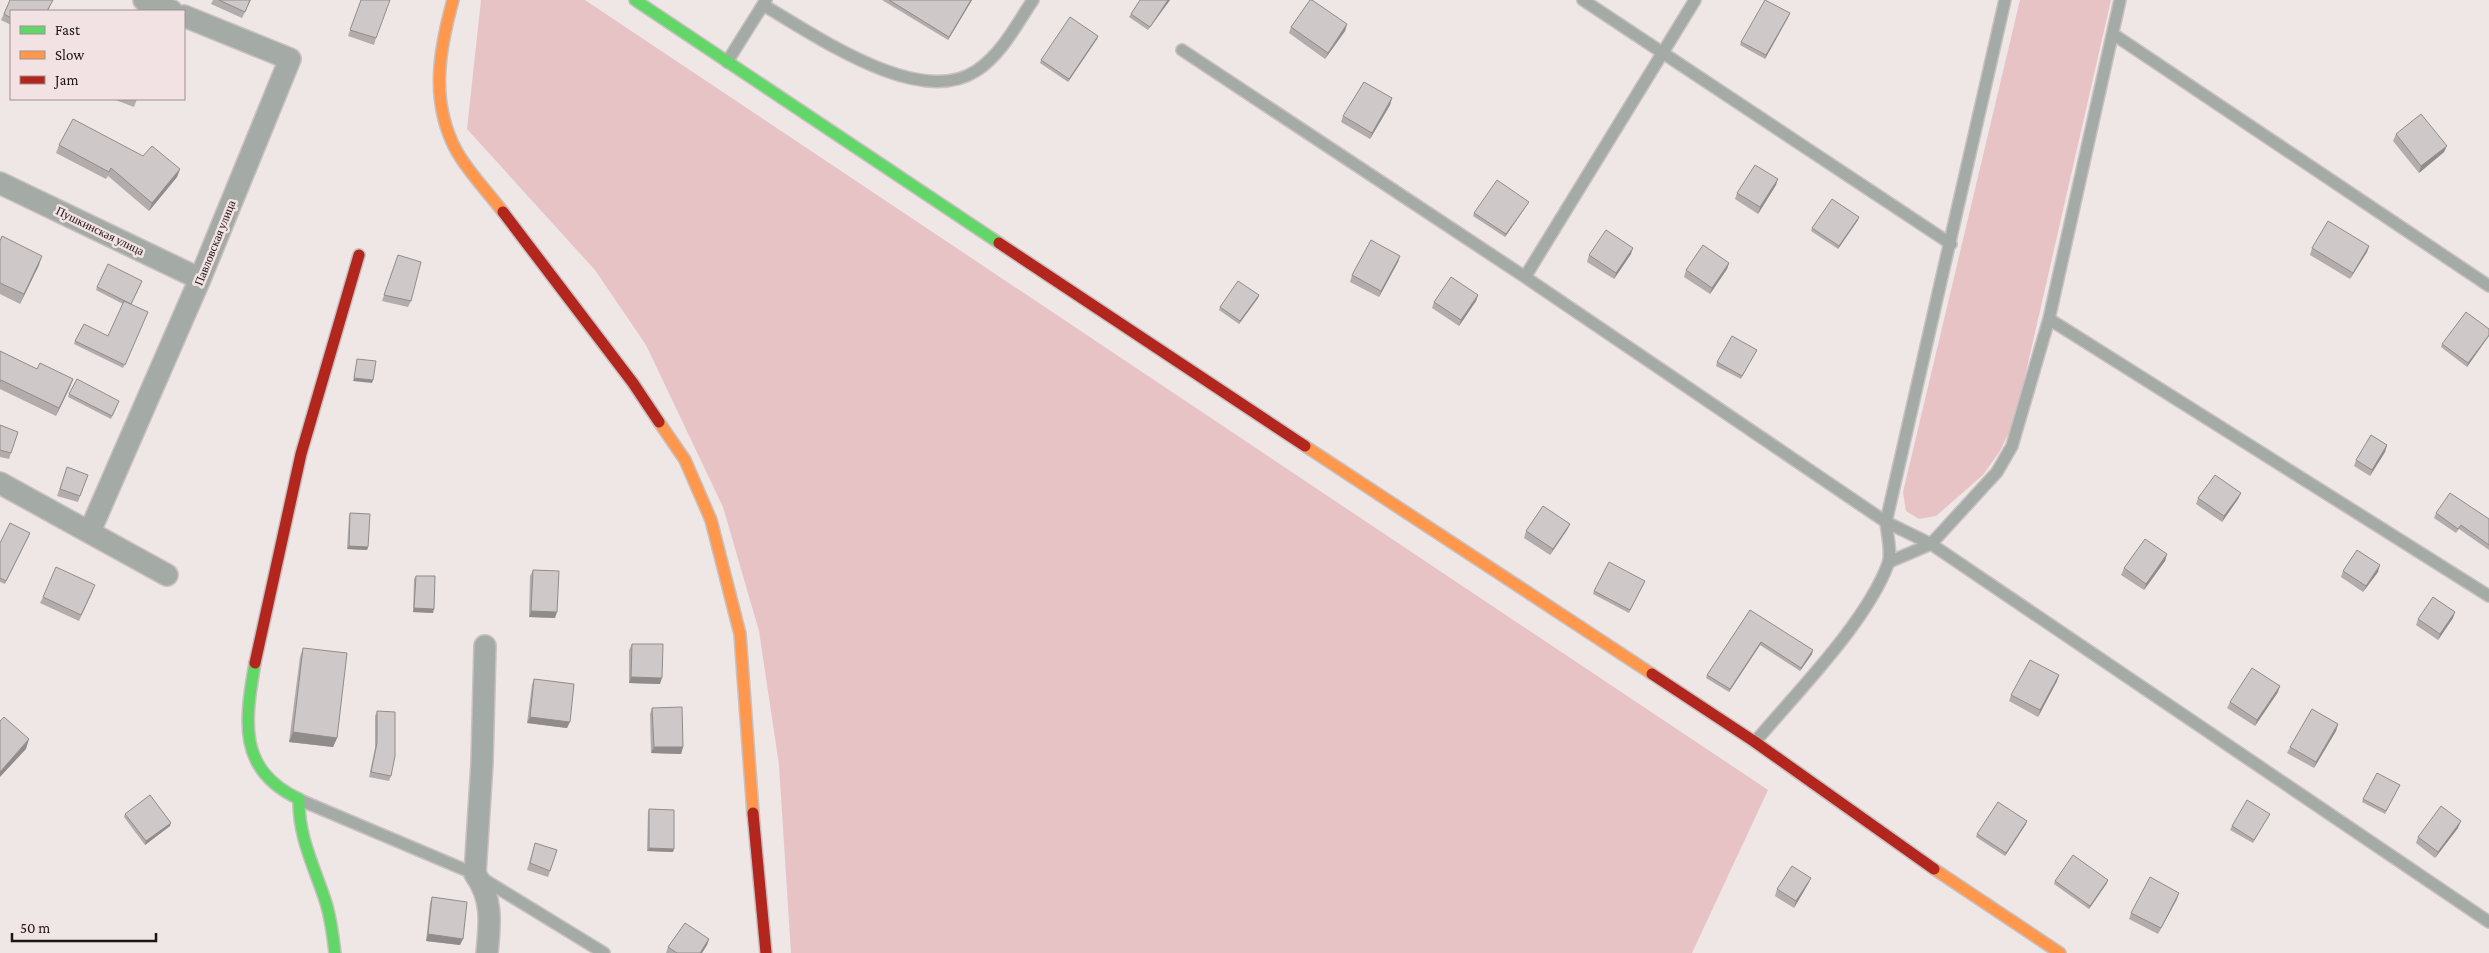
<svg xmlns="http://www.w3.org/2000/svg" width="2489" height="953" font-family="'Crimson Pro',serif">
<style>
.green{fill:#e7c3c6}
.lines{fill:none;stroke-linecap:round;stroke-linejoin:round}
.lane-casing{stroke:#c8c1c1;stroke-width:14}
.street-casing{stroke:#c8c1c1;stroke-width:24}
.fast-casing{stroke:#c8c1c1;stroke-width:14}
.slow-casing{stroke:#c8c1c1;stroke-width:14}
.jam-casing{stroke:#c8c1c1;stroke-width:14}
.lane{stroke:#a4aaa5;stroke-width:11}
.street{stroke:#a4aaa5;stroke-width:21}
.fast{stroke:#63d668;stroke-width:11}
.slow{stroke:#ff974d;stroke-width:11}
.jam{stroke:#b3261e;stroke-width:11}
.wall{fill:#b2acac}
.shaded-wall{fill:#918c8c}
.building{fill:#cfc8c8;stroke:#918c8c}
.labels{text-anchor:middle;stroke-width:5;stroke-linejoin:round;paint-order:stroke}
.street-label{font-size:12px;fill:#1b1516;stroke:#f3e2e3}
</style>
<rect width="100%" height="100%" fill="#efe6e6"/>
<path class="green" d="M481,0H585L1768,790L1692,953H791L779,765L759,631L723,507L646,345L595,270L467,129Z
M2020,0H2111L2015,420L2000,451L1983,475L1936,516L1919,519L1906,511L1903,492Z"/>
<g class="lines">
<g class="lane-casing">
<path id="lane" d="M1583,0L1951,244
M763,5C814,34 918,109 976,71C1002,54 1016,25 1033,0
M2113,34L2489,286
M1182,50L1525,277L1886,522L1931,544L2489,922
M727,62L766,0
M1525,277L1695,0
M2049,319L2489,596
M1889,562L1931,544L1997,472L2012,446L2049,319L2120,0
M1755,742C1796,693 1866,623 1888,564C1892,553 1887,533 1886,522L2005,0
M300,800L475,874L604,953"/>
</g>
<g class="street-casing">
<path id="street" d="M144,0L172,11
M0,183L200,279
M0,483L167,575
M90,531L200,279L290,59L184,16
M485,646L482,763L475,874C493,899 490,923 487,953"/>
</g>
<g class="fast-casing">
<path id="fast" d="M635,0L999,243
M255,663C245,721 237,770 299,799C298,837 315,868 326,903C331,919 333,936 335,953"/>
</g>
<g class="slow-casing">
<path id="slow" d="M453,0C439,51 430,101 456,150C468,172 488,192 503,212
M659,422L685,460L711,520L740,634L753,813
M1305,446L1652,674
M1934,869L2060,953"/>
</g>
<g class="jam-casing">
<path id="jam" d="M503,212L633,383L659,422
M999,243L1305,446
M255,663L301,454L359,255
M1652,674L1755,742L1934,869
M753,813L766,953"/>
</g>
<use href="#lane" class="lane"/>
<use href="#street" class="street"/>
<use href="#fast" class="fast"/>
<use href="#slow" class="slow"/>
<use href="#jam" class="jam"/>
</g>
<path class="wall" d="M10,0H53L48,11H11V25L1,20Z
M213,0H251L242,18L211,4Z
M361,0L376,38L374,45L348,36Z
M882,0H972L948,40Z
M1140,0H1170L1148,30L1129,17L1131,14Z
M1790,13L1765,59L1740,45L1741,42Z
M1347,24L1345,31L1325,59L1289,33L1291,27Z
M1098,36L1097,39L1068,82L1040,63L1041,60Z
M1392,98L1390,105L1370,139L1341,122L1343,116Z
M113,99H137L134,107Z
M2396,134L2444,152L2419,173L2393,141Z
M59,145L143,156L180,169L177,177L149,211L108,176L106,179L56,153Z
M1776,185L1758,214L1735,199L1737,193Z
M1527,205L1505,237L1473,216L1474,213Z
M1858,220L1838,249L1811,231L1812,228Z
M0,241L39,265L20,304L0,294Z
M2369,246L2367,252L2350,279L2310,255L2312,248Z
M1631,254L1614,279L1587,262L1589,255Z
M398,255L411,301L408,307L382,301Z
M1400,256L1398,262L1379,297L1350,282L1352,275Z
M1729,263L1727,269L1710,294L1684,277L1686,270Z
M141,284L131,305L148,312L123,368L74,344L75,341L108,336L123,304L96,290L97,287Z
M1259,295L1258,298L1239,324L1219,310L1220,307Z
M1478,295L1476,301L1459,326L1432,308L1434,302Z
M2489,329L2467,367L2441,347L2442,344Z
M1757,350L1741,379L1716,366L1717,362Z
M0,351L37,369L73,379L70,387L56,416L0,389Z
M69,394L118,404L111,419L68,397Z
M0,425L18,432L9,459L0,457Z
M2387,445L2385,452L2370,476L2354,466L2356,460Z
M67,467L88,475L78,502L57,496Z
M2241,493L2238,499L2222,522L2196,504L2198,498Z
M350,513L368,547L367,550L347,549L349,516Z
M2436,513L2489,519V550L2459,529L2456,533L2434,518Z
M1570,524L1567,530L1550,555L1524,538L1526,531Z
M29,536L5,584L0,582V543Z
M2167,554L2165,561L2144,590L2121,575L2124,568Z
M533,570L555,618L529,617L530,576Z
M2343,571L2378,572L2363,592L2341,577Z
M416,576L433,613L413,612L414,579Z
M1644,584L1629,613L1593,594L1594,591Z
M93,591L79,621L40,603L43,597Z
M1750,610L1812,654L1800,671L1760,645L1729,692L1706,678L1707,675Z
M2453,618L2438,640L2416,625L2418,619Z
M632,644L660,684L629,683V650Z
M303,648L337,738L333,747L289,742L300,657Z
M2059,675L2057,681L2038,717L2009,701L2011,695Z
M534,679L567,728L527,723L532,685Z
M2278,692L2255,726L2227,708L2230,702Z
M652,708L683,747L681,754L651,753L650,714Z
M377,711L391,776L389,781L369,777L375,748V716Z
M2338,724L2336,731L2314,768L2287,753L2290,747Z
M2400,785L2385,814L2362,802L2363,799Z
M649,809L673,852L647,851L648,812Z
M125,814L170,826L145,845L124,817Z
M2270,814L2253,843L2230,830L2232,826Z
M2026,824L2005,856L1976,837L1977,834Z
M2458,828L2435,858L2416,843L2418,837Z
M535,843L557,850L548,877L527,870Z
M1811,878L1808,884L1794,908L1775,896L1777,889Z
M2055,881L2107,883L2089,909L2054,884Z
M432,897L460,945L426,941L430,903Z
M2177,899L2158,934L2129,919L2131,913Z
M709,939L707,945L702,953H666L668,947Z"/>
<path class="shaded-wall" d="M971,0H972L948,40L949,37Z
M1168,0H1170L1148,30Z
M1790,13L1789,16L1765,59L1766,55Z
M1347,24L1345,31L1325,59L1328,53Z
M1098,36L1097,39L1068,82L1069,79Z
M1392,98L1390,105L1370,139L1372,133Z
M2447,146L2444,152L2419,173L2421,166Z
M180,169L177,177L149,211L152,203Z
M1778,179L1776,185L1758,214L1760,207Z
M1529,202L1527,205L1505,237L1506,234Z
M1859,217L1858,220L1838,249L1839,246Z
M2369,246L2367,252L2350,279L2353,273Z
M1633,248L1631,254L1614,279L1616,273Z
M42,256L39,265L20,304L24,294Z
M1400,256L1398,262L1379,297L1381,291Z
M1729,263L1727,269L1710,294L1712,288Z
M1259,295L1258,298L1239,324L1240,321Z
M1478,295L1476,301L1459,326L1461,320Z
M2489,335V336L2467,367L2468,363Z
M354,378L373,380L372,383L353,381Z
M73,379L70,387L56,416L59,408Z
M2387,445L2385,452L2370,476L2372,470Z
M2241,493L2238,499L2222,522L2224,516Z
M1570,524L1567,530L1550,555L1553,549Z
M349,546L368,547L367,550L347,549Z
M2167,554L2165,561L2144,590L2146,584Z
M2380,565L2378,572L2363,592L2366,586Z
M414,608L434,609L433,613L413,612Z
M531,611L557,612L555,618L529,617Z
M2455,612L2453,618L2438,640L2440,634Z
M1761,642L1760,645L1729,692L1730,689Z
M1813,650L1812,654L1800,671L1801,668Z
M2059,675L2057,681L2038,717L2040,710Z
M631,677L662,678L660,684L629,683Z
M2280,686L2278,692L2255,726L2257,720Z
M530,717L570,722L567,728L527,723Z
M2338,724L2336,731L2314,768L2316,762Z
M293,732L337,738L333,747L289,742Z
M29,739L26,749L0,777V772Z
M654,747H683L681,754L651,753Z
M2027,821L2026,824L2005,856L2006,853Z
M2461,821L2458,828L2435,858L2438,852Z
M171,823L170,826L145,845L146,841Z
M649,848L674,849L673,852L647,851Z
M1811,878L1808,884L1794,908L1796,901Z
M2108,880L2107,883L2089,909L2090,906Z
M2179,893L2177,899L2158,934L2161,928Z
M428,934L463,939L460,945L426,941Z
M709,939L707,945L702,953H700Z"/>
<path class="building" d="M10,0H53L47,11H11V18L4,14Z
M219,0H250L245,12Z
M361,0H390L376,38L350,30Z
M889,0H971L949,37Z
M1140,0H1168L1150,27L1131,14Z
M1310,0H1312L1347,24L1328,53L1291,27Z
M1765,0L1790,13L1766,55L1741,42Z
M1070,17L1098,36L1069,79L1041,60Z
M1364,82L1392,98L1372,133L1343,116Z
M2421,114L2447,146L2421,166L2396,134Z
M73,119L143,156L152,146L180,169L152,203L111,168L109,172L59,145Z
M1755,165L1778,179L1760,207L1737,193Z
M1497,180L1529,202L1506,234L1474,213Z
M1832,199L1859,217L1839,246L1812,228Z
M2328,221L2369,246L2353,273L2312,248Z
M1606,230L1633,248L1616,273L1589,255Z
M2,236L42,256L24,294L0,283V241Z
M1371,240L1400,256L1381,291L1352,275Z
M1703,245L1729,263L1712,288L1686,270Z
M398,255L421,262L411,301L384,295Z
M108,264L142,281L131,304L97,287Z
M1451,277L1478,295L1461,320L1434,302Z
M1238,281L1259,295L1240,321L1220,307Z
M124,301L148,312L125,365L75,341L84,324L108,336Z
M2466,312L2489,329V335L2468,363L2442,344Z
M1732,336L1757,350L1742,376L1717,362Z
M0,351L37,369L40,363L73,379L59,408L1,380L0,382Z
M357,359L376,361L373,380L354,378Z
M77,379L119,401L112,416L69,394Z
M0,425L18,432L11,453L0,450Z
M2371,435L2387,445L2372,470L2356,460Z
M67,467L88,475L80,496L60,489Z
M2215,475L2241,493L2224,516L2198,498Z
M2450,493L2489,519V545L2461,525L2458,529L2436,513Z
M1543,506L1570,524L1553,549L1526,531Z
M350,513L370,514L368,547L349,546Z
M10,523L30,533L6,581L0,578V543Z
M2145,539L2167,554L2146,584L2124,568Z
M2357,550L2380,565L2366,586L2343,571Z
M1609,562L1645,581L1630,610L1594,591Z
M56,567L95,585L81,615L43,597Z
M533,570L559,571L557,612L531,611Z
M416,576H435L434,609L414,608Z
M2433,597L2455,612L2440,634L2418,619Z
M1750,610L1813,650L1801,668L1761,642L1730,689L1707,675Z
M632,644H663L662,678L631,677Z
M303,648L347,653L337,738L293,732Z
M2030,660L2059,675L2040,710L2011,695Z
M2252,668L2280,686L2257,720L2230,702Z
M534,679L574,684L570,722L530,717Z
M682,707L683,747H654L652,708Z
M2312,709L2338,724L2316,762L2290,747Z
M377,711L395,712V756L391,776L371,772L377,743Z
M4,717L29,739L0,772V721Z
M2377,773L2400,785L2386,811L2363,799Z
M150,795L171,823L146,841L125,814Z
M2247,800L2270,814L2254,840L2232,826Z
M1998,802L2027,821L2006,853L1977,834Z
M2441,806L2461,821L2438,852L2418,837Z
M649,809L674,810V849L649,848Z
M535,843L557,850L550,871L530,863Z
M2073,855L2108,880L2090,906L2055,881Z
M1792,866L1811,878L1796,901L1777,889Z
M2150,877L2179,893L2161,928L2131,913Z
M432,897L467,902L463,939L428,934Z
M685,923L709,939L700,953H677L668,947Z"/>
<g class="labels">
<g class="street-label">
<text transform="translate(100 231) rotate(26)" y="4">Пушкинская улица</text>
<text transform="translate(215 243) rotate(-68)" y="4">Павловская улица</text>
</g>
</g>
<rect x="10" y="10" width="175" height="90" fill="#f3e2e3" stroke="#9d9091"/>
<rect x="20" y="26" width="25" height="8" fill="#63d668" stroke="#9d9091"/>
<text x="55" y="35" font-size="15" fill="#1b1516">Fast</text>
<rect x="20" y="51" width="25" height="8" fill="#ff974d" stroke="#9d9091"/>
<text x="55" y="60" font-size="15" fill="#1b1516">Slow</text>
<rect x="20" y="76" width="25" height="8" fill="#b3261e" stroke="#9d9091"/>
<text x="55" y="85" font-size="15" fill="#1b1516">Jam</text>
<path d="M12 933v8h144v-8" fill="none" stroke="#1b1516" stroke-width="2.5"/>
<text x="20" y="933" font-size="15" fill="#1b1516" stroke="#f3e2e3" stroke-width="4" paint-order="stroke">50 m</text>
</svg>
